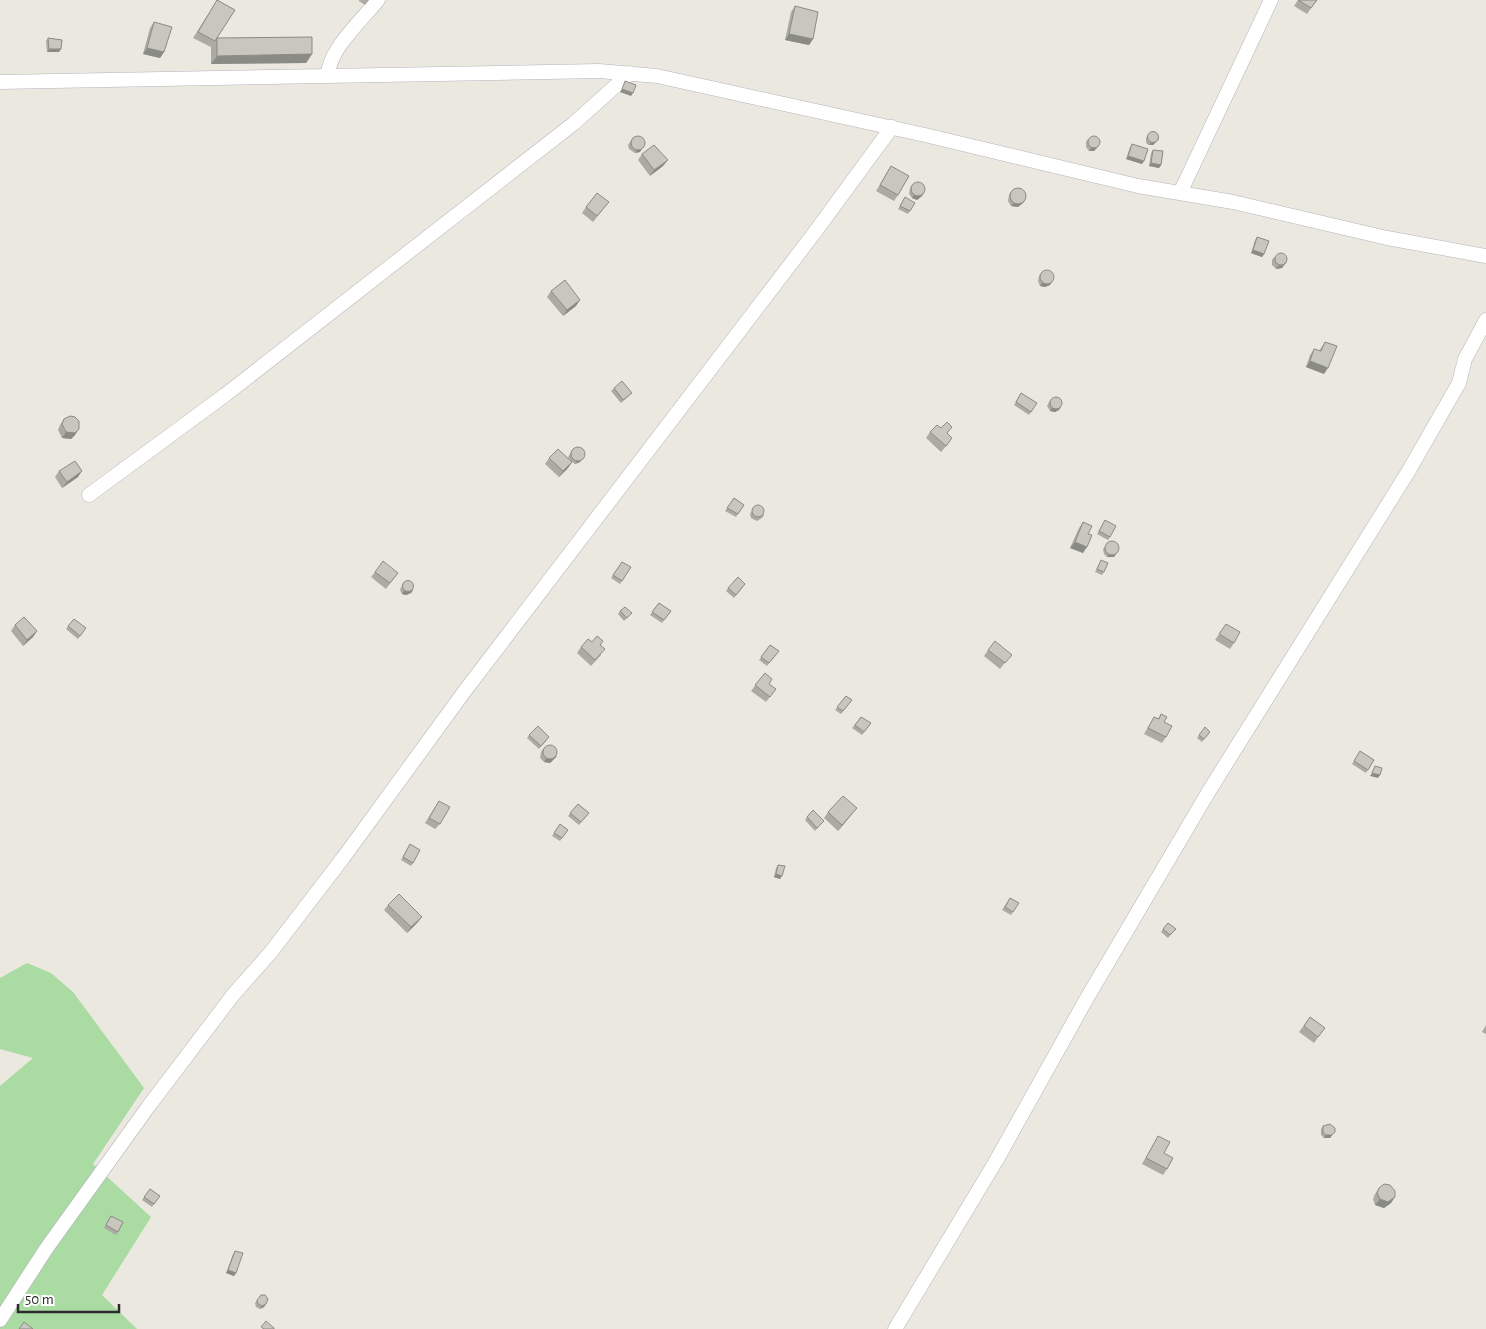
<svg xmlns="http://www.w3.org/2000/svg" width="1486" height="1329" font-family="'Alegreya Sans',sans-serif">
<style>
.green{fill:#a9dba2}
.lines{fill:none;stroke-linecap:round;stroke-linejoin:round}
.minor-casing{stroke:#b3b3bd;stroke-width:15}
.minor{stroke:#fff;stroke-width:14}
.wall{fill:#ababa3}
.shaded-wall{fill:#8b8b85}
.building{fill:#c7c7be;stroke:#8b8b85}
</style>
<rect width="100%" height="100%" fill="#ebe9df"/>
<path class="green" d="M27,963L51,973L73,992L144,1088L93,1164L151,1217L102,1295L137,1329H0V1086L33,1058L0,1049V978Z"/>
<g class="lines">
<g class="minor-casing">
<path id="minor" d="M328,76C328,50 362,20 378,0
M0,82L599,71L657,76L925,135L1138,186L1233,202L1387,238L1486,256
M1180,193L1271,0
M89,495L225,395L573,124L630,73
M0,1320L46,1249L148,1107L233,995L271,952L343,858L464,692L815,232L892,127
M895,1329L996,1161L1087,998L1209,791L1408,472L1459,383L1465,359L1486,320"/>
</g>
<use href="#minor" class="minor"/>
</g>
<path class="wall" d="M217,0L235,10L211,47L193,38Z
M359,0H369L365,5L359,1Z
M1298,0H1317L1307,14L1294,6Z
M795,6L813,39L809,45L785,40L791,12Z
M154,22L164,52L160,58L143,54L150,28Z
M48,38L59,52H47L46,41Z
M217,38L312,54L306,63L211,64V47Z
M1148,135L1159,139L1153,145H1149L1146,143V138Z
M634,136L640,152L635,153L629,149L628,145Z
M1088,139L1098,147L1094,151H1089L1086,147V142Z
M1132,144L1142,164L1126,159L1130,147Z
M1153,150L1161,165L1159,168L1149,166L1151,153Z
M642,154L663,166L650,176L638,160Z
M891,166L898,195L894,201L876,191Z
M912,185L922,196L917,200L912,198L909,194L910,188Z
M1011,192L1025,200L1023,203L1018,207L1011,206L1008,201L1009,195Z
M905,197L910,211L908,214L898,209Z
M609,202L593,222L582,213L586,207Z
M1257,237L1264,254L1262,257L1251,253L1255,240Z
M1274,257L1287,262L1282,268L1276,269L1272,265V260Z
M1041,273L1050,285L1045,287L1040,286L1038,281L1039,276Z
M551,291L576,306L563,316L547,297Z
M1325,342L1324,374L1306,367L1310,355L1314,349L1319,351Z
M614,388L629,396L621,403L611,391Z
M1021,393L1037,403L1029,415L1014,405Z
M1051,399L1059,410L1055,412L1050,411L1047,406L1049,402Z
M64,419L75,435L71,439L62,438L58,430L60,425Z
M930,432L947,434L948,444L941,452L926,438Z
M573,449L580,462L575,464L572,462L568,468L559,477L545,464L549,458L570,460L568,457Z
M59,471L78,477L62,488L55,477Z
M734,498L744,505L736,517L725,511Z
M755,506L764,515L762,518L757,521L751,518L750,514Z
M1105,520L1110,537L1108,540L1097,534Z
M1083,522L1088,534L1083,553L1070,548L1079,528Z
M1110,541L1119,550L1114,557H1107L1104,554L1103,549Z
M1101,560L1104,572L1102,575L1095,572Z
M622,562L631,567L620,584L611,578Z
M375,572L398,573L386,589L371,577Z
M403,583L413,590L411,593L406,595L402,594L400,590Z
M743,587L734,598L726,591L728,588Z
M659,603L671,611L662,623L650,615Z
M620,611L632,613L624,621L618,614Z
M1226,624L1234,643L1230,649L1215,640Z
M15,625L37,631L33,637L23,646L11,631Z
M68,626L84,631L78,639L66,629Z
M603,641L600,645L601,655L591,666L577,653L581,647L592,642Z
M770,645L779,651L767,666L759,660Z
M988,650L1007,660L1000,669L984,656Z
M765,673L769,684L776,689L766,702L751,691Z
M846,696L852,700L841,714L835,710Z
M1161,714L1166,737L1162,743L1144,734L1154,717L1158,719Z
M861,717L871,723L862,735L852,728Z
M1210,732L1202,742L1197,738L1199,735Z
M529,735L547,740L539,749L527,738Z
M543,749L557,756L550,763L544,762L540,758L541,752Z
M1360,751L1374,760L1366,773L1352,764Z
M439,801L440,824L435,829L425,823Z
M578,804L589,813L579,825L568,816Z
M857,808L838,831L824,818L828,812Z
M807,817L824,821L815,831L805,820Z
M560,824L568,830L560,841L552,836Z
M410,844L413,863L411,866L401,860Z
M778,865L780,879L774,877L776,868Z
M1010,898L1019,903L1011,915L1002,910Z
M388,905L422,917L417,923L407,933L384,910Z
M1163,929H1176L1168,938L1161,932Z
M1310,1017L1325,1028L1314,1043L1299,1032Z
M1486,1025V1034L1482,1032Z
M1323,1126L1335,1132L1330,1138H1324L1321,1135V1129Z
M1158,1136L1164,1153L1167,1169L1163,1175L1142,1164Z
M1379,1188L1391,1203L1384,1208L1375,1205L1373,1199L1375,1194Z
M150,1189L160,1196L152,1207L142,1200Z
M109,1219L118,1232L116,1235L104,1228Z
M235,1251L236,1273L234,1276L226,1273L233,1254Z
M261,1295L264,1307L260,1309L256,1307L255,1303Z"/>
<path class="shaded-wall" d="M789,34L813,39L809,45L785,40Z
M147,48L164,52L160,58L143,54Z
M49,49H61L59,52H47Z
M312,54L306,63L211,64L217,56Z
M622,89L633,93L631,96L620,92Z
M1159,139L1153,145H1149L1151,142Z
M1100,144L1094,151H1089L1091,148Z
M642,149L640,152L635,153L637,150Z
M1128,156L1144,161L1142,164L1126,159Z
M668,160L663,166L650,176L654,170Z
M1151,163L1161,165L1159,168L1149,166Z
M924,193L922,196L917,200L912,198L914,195Z
M1025,200L1023,203L1018,207L1011,206L1014,203Z
M1253,250L1264,254L1262,257L1251,253Z
M1284,265L1282,268L1276,269L1278,266Z
M1052,282L1050,285L1045,287L1040,286L1042,283Z
M580,300L576,306L563,316L567,310Z
M1310,361L1328,368L1324,374L1306,367Z
M1061,407L1059,410L1055,412L1050,411L1052,408Z
M79,429L75,435L71,439L62,438L66,432Z
M582,459L580,462L575,464L577,461Z
M572,462L568,468L559,477L563,471Z
M82,471L78,477L62,488L67,482Z
M1075,542L1087,547L1083,553L1070,548Z
M1109,554H1116L1114,557H1107Z
M413,590L411,593L406,595L402,594L404,591Z
M37,631L33,637L23,646L27,640Z
M557,756L550,763L544,762L546,759Z
M1372,773L1380,775L1378,778L1370,776Z
M857,808L852,814L838,831L842,825Z
M776,874L782,876L780,879L774,877Z
M422,917L417,923L407,933L411,927Z
M1326,1135H1332L1330,1138H1324Z
M1395,1197L1391,1203L1384,1208L1375,1205L1380,1199Z
M228,1270L236,1273L234,1276L226,1273Z
M266,1304L264,1307L260,1309L262,1306Z"/>
<path class="building" d="M217,0L235,10L215,41L198,32Z
M1298,0H1317L1311,8Z
M795,6L818,12L813,39L789,34Z
M154,22L172,27L164,52L147,48Z
M312,37V54L217,56V38Z
M48,38L62,40L61,49H49Z
M625,81L636,85L633,93L622,89Z
M1147.5 137a5.5 5.5 0 1 1 11 0a5.5 5.5 0 1 1-11 0Z
M1088 142a6 6 0 1 1 12 0a6 6 0 1 1-12 0Z
M631 143a7 7 0 1 1 14 0a7 7 0 1 1-14 0Z
M1132,144L1148,149L1144,161L1128,156Z
M654,145L668,160L654,170L642,154Z
M1153,150L1163,151L1161,165L1151,163Z
M891,166L909,176L898,195L880,185Z
M911 189a7 7 0 1 1 14 0a7 7 0 1 1-14 0Z
M1010 196a8 8 0 1 1 16 0a8 8 0 1 1-16 0Z
M597,193L609,202L597,216L586,207Z
M905,197L915,203L910,211L900,206Z
M1257,237L1269,241L1264,254L1253,250Z
M1275 259a6 6 0 1 1 12 0a6 6 0 1 1-12 0Z
M1040 277a7 7 0 1 1 14 0a7 7 0 1 1-14 0Z
M565,280L580,300L567,310L551,291Z
M1325,342L1337,346L1328,368L1310,361L1314,349L1321,351Z
M622,381L632,393L623,400L614,388Z
M1021,393L1037,403L1031,412L1016,402Z
M1050 403a6 6 0 1 1 12 0a6 6 0 1 1-12 0Z
M70,416L75,417L79,421V429L75,433L66,432L62,424L64,419Z
M947,422L952,427L947,433L952,438L946,446L930,432L937,425L941,428Z
M571 454a7 7 0 1 1 14 0a7 7 0 1 1-14 0Z
M558,449L572,462L563,471L549,458Z
M75,461L82,471L67,482L59,471Z
M734,498L744,505L738,514L727,508Z
M752 511a6 6 0 1 1 12 0a6 6 0 1 1-12 0Z
M1105,520L1116,526L1110,537L1099,531Z
M1083,522L1092,526L1088,534L1092,535L1087,547L1075,542Z
M1105 548a7 7 0 1 1 14 0a7 7 0 1 1-14 0Z
M1101,560L1108,563L1104,572L1097,569Z
M383,561L398,573L390,583L375,572Z
M622,562L631,567L622,581L613,575Z
M738,577L745,584L736,595L728,588Z
M402.5 586a5.5 5.5 0 1 1 11 0a5.5 5.5 0 1 1-11 0Z
M659,603L671,611L664,620L652,612Z
M625,607L632,613L627,618L620,611Z
M24,617L37,631L27,640L15,625Z
M74,619L86,628L80,636L68,626Z
M1226,624L1240,632L1234,643L1219,634Z
M597,636L603,641L600,645L605,649L595,660L581,647L588,639L592,642Z
M995,641L1012,655L1005,663L988,650Z
M770,645L779,651L769,663L761,657Z
M765,673L772,679L769,684L776,689L770,697L755,685Z
M846,696L852,700L843,711L837,707Z
M1161,714L1167,717L1164,722L1172,726L1166,737L1148,728L1154,717L1159,719Z
M861,717L871,723L864,732L855,725Z
M538,726L549,737L541,746L529,735Z
M1205,727L1210,732L1204,739L1199,735Z
M543 752a7 7 0 1 1 14 0a7 7 0 1 1-14 0Z
M1360,751L1374,760L1368,770L1354,761Z
M1375,766L1382,768L1380,775L1372,773Z
M843,796L857,808L842,825L828,812Z
M439,801L450,807L440,824L429,818Z
M578,804L589,813L581,822L570,813Z
M813,810L824,821L817,828L807,817Z
M560,824L568,830L562,838L554,833Z
M410,844L420,850L413,863L403,857Z
M778,865L785,866L782,876L776,874Z
M399,894L422,917L411,927L388,905Z
M1010,898L1019,903L1013,912L1005,907Z
M1168,923L1176,929L1170,935L1163,929Z
M1310,1017L1325,1028L1318,1037L1304,1026Z
M1330,1124L1335,1128V1132L1332,1135H1326L1323,1132V1126Z
M1158,1136L1170,1142L1164,1153L1173,1158L1167,1169L1146,1158Z
M1384,1184L1390,1185L1395,1191V1197L1388,1202L1380,1199L1377,1193L1379,1188Z
M150,1189L160,1196L154,1204L144,1197Z
M111,1216L123,1222L118,1232L106,1225Z
M235,1251L243,1253L236,1273L228,1270Z
M261,1295H265L268,1299L266,1304L262,1306L258,1304L257,1300Z
M266,1321L274,1328V1329H264L261,1327Z
M24,1322L33,1329H19Z"/>
<path d="M18 1304v8h101v-8" fill="none" stroke="#2b2b2b" stroke-width="2.5"/>
<text x="25" y="1304" font-size="15" fill="#2b2b2b" stroke="#ffffff" stroke-width="4" paint-order="stroke">50 m</text>
</svg>
